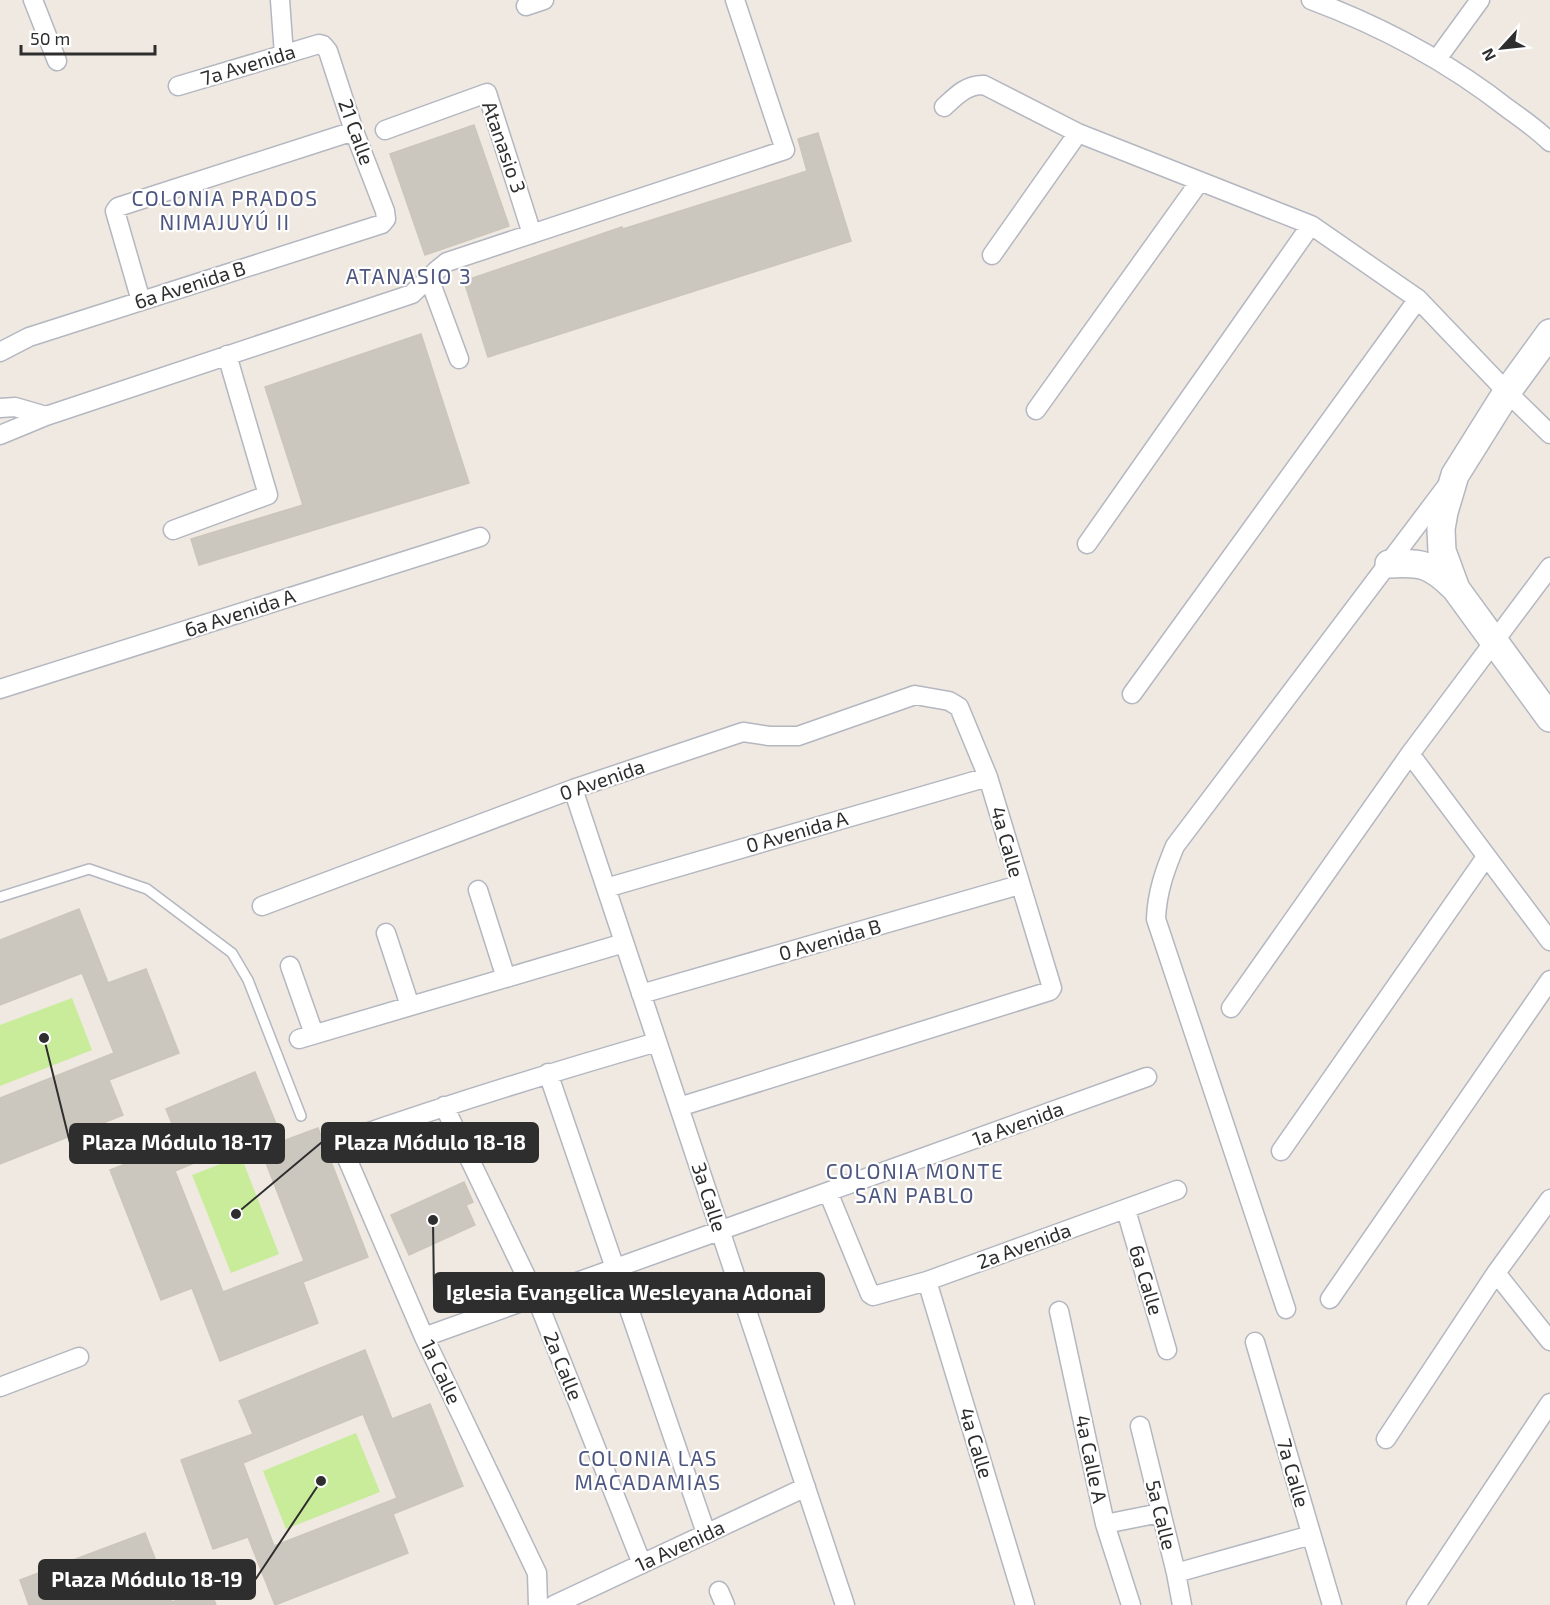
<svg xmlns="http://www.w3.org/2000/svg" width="1550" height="1605" font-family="'Exo 2',sans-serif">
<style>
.pitch{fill:#c9ec9a}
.building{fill:#cbc7bf;stroke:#cbc5ba;stroke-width:1.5;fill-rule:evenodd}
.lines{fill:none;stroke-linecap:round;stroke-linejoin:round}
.lane-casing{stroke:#b4b7c1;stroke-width:12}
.street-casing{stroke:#b4b7c1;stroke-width:21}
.secondary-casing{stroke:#b4b7c1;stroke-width:30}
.lane{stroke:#fff;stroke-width:9}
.street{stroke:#fff;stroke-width:18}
.secondary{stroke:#fff;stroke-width:27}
.labels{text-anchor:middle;stroke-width:4.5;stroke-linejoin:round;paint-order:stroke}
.street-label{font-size:20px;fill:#2e2e2e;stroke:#fff}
.neighbourhood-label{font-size:21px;letter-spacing:1.5px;fill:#4d5680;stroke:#fff}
.leader{fill:none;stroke:#2e2e2e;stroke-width:2}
.callout-dot{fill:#2e2e2e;stroke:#fff;stroke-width:2}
.callout{fill:#2e2e2e;stroke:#2e2e2e;stroke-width:2}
.callout-label{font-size:21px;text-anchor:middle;font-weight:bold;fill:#fff}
</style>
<rect width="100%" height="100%" fill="#efe9e1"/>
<path class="pitch" d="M72,998L92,1050L0,1086V1025Z
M241,1156L279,1254L231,1273L192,1175Z
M356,1433L380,1492L286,1529L263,1471Z"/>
<path class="building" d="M474,125L509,226L425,255L390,154Z
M818,133L851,241L488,357L464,281L622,227L623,229L807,171L798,139Z
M421,334L469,483L199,565L191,539L303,505L265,387Z
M79,909L108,983L146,969L179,1053L109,1080L123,1115L0,1164V1098L114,1053L82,973L0,1005V940Z
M255,1072L283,1141L318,1128L368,1257L303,1282L318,1323L220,1361L192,1288L161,1300L110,1170L180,1143L166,1109ZM256,1137L304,1261L223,1292L175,1171Z
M464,1182L473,1202L466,1205L475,1225L409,1255L391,1215Z
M365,1350L392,1419L430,1404L463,1486L393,1514L408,1553L275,1605L248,1537L213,1549L181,1460L253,1434L239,1401ZM363,1414L397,1498L274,1546L243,1463Z
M145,1533L172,1602L210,1588L216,1605H29L20,1580Z"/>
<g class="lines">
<g class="lane-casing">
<path id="lane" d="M0,897L89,869L147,889L232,953L248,980L301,1116"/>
</g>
<g class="street-casing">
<path id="street" d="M33,0L57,61
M280,0L284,55
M1311,0C1381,26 1448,62 1507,108C1522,119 1537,129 1550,142
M526,6L544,0
M1437,59L1480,0
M944,107C956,96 967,84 984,85L1078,133L1311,225L1418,299L1507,392L1550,434
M385,130L487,93L532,234
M992,255L1078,133
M429,278L459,359
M141,301L115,211L118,207L354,131
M0,352L29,337L382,224L386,219L385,211L354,131L328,51L323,45L319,44L178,86
M0,408L15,407L46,416
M1036,410L1200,181
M0,435L46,416L412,294L436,271L447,262L785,150L735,0
M173,530L268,495L227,355
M1087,544L1311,225
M0,689L480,537
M1132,694L1418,299
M1410,754L1550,941
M573,789L845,1605
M606,888L988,777
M478,890L506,978
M262,906L573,789L743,732L769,736H798L915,695L949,701L959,707L988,777L1052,988L1050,991L679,1107
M386,933L410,1006
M290,966L314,1034
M641,994L1019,885
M1231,1008L1410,754L1550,567
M299,1039L624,943
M548,1073L706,1533
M444,1106L536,1297L642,1564
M1281,1151L1486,857
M828,1192L870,1294L873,1296L927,1281L1177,1190
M1126,1210L1167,1350
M1496,1273L1550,1341
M927,1281L1025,1605
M1330,1299L1550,980
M1286,1309L1156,919C1157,892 1165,870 1175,846L1446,487
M1059,1311L1105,1524L1131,1605
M424,1337L1147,1077
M1255,1342L1332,1605
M0,1387L79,1357
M1140,1426L1176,1573L1182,1605
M1386,1439L1496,1273L1550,1199
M1105,1524L1160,1513
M1176,1573L1311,1535
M719,1591L725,1605
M538,1605L537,1573L424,1337L343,1149V1144L346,1140C449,1104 553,1072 657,1042
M554,1605L806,1487
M1416,1605L1550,1403"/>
</g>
<g class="secondary-casing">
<path id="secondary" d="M1550,333L1507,392L1455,475L1444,512L1441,529L1442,551L1456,589L1550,718
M1389,564C1421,562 1431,564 1454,587"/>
</g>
<use href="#lane" class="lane"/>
<use href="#street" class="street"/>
<use href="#secondary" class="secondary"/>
</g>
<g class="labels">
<g class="street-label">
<text transform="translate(248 65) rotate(-17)" y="7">7a Avenida</text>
<text transform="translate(356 132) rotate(70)" y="7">21 Calle</text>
<text transform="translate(504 147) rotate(71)" y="7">Atanasio 3</text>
<text transform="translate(190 285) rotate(-18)" y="7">6a Avenida B</text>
<text transform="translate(240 613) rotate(-18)" y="7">6a Avenida A</text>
<text transform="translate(602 780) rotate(-19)" y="7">0 Avenida</text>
<text transform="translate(797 832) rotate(-16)" y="7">0 Avenida A</text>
<text transform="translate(1007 842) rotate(74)" y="7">4a Calle</text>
<text transform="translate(830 940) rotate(-16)" y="7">0 Avenida B</text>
<text transform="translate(1018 1124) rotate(-20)" y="7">1a Avenida</text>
<text transform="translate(709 1197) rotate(72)" y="7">3a Calle</text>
<text transform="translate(1024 1246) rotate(-20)" y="7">2a Avenida</text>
<text transform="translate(1146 1280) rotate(73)" y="7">6a Calle</text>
<text transform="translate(563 1366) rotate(68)" y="7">2a Calle</text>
<text transform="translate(441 1372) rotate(65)" y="7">1a Calle</text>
<text transform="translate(976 1443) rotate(73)" y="7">4a Calle</text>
<text transform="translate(1091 1459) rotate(78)" y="7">4a Calle A</text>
<text transform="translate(1293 1473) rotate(74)" y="7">7a Calle</text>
<text transform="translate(1161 1515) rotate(76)" y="7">5a Calle</text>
<text transform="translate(680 1546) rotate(-25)" y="7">1a Avenida</text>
</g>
<g class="neighbourhood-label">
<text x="225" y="206">COLONIA PRADOS<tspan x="225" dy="24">NIMAJUYÚ II</tspan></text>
<text x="409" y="284">ATANASIO 3</text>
<text x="915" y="1179">COLONIA MONTE<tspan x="915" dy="24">SAN PABLO</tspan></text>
<text x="648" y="1466">COLONIA LAS<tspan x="648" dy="24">MACADAMIAS</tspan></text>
</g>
</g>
<path class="leader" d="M236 1214L322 1142M44 1038L70 1143M433 1220L434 1293M321 1481L255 1580"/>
<g class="callout-dot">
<circle cx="236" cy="1214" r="6"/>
<circle cx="44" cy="1038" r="6"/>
<circle cx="433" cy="1220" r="6"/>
<circle cx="321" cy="1481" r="6"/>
</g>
<g class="callout">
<rect x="322" y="1123" width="216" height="39" rx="6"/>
<rect x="70" y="1124" width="214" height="39" rx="6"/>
<rect x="434" y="1273" width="390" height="39" rx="6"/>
<rect x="39" y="1560" width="216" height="39" rx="6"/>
</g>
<g class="callout-label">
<text x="430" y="1150">Plaza Módulo 18-18</text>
<text x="177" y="1150">Plaza Módulo 18-17</text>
<text x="629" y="1300">Iglesia Evangelica Wesleyana Adonai</text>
<text x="147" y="1587">Plaza Módulo 18-19</text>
</g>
<g transform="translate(1502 48) rotate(243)" stroke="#ffffff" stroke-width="4.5" paint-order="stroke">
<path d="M0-4.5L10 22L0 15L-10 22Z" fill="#2e2e2e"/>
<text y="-9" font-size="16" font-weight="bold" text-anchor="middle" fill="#2e2e2e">N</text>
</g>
<path d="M21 45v9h134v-9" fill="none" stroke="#2e2e2e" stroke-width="3"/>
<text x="30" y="45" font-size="18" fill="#2e2e2e" stroke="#ffffff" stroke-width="4.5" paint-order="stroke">50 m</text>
</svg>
